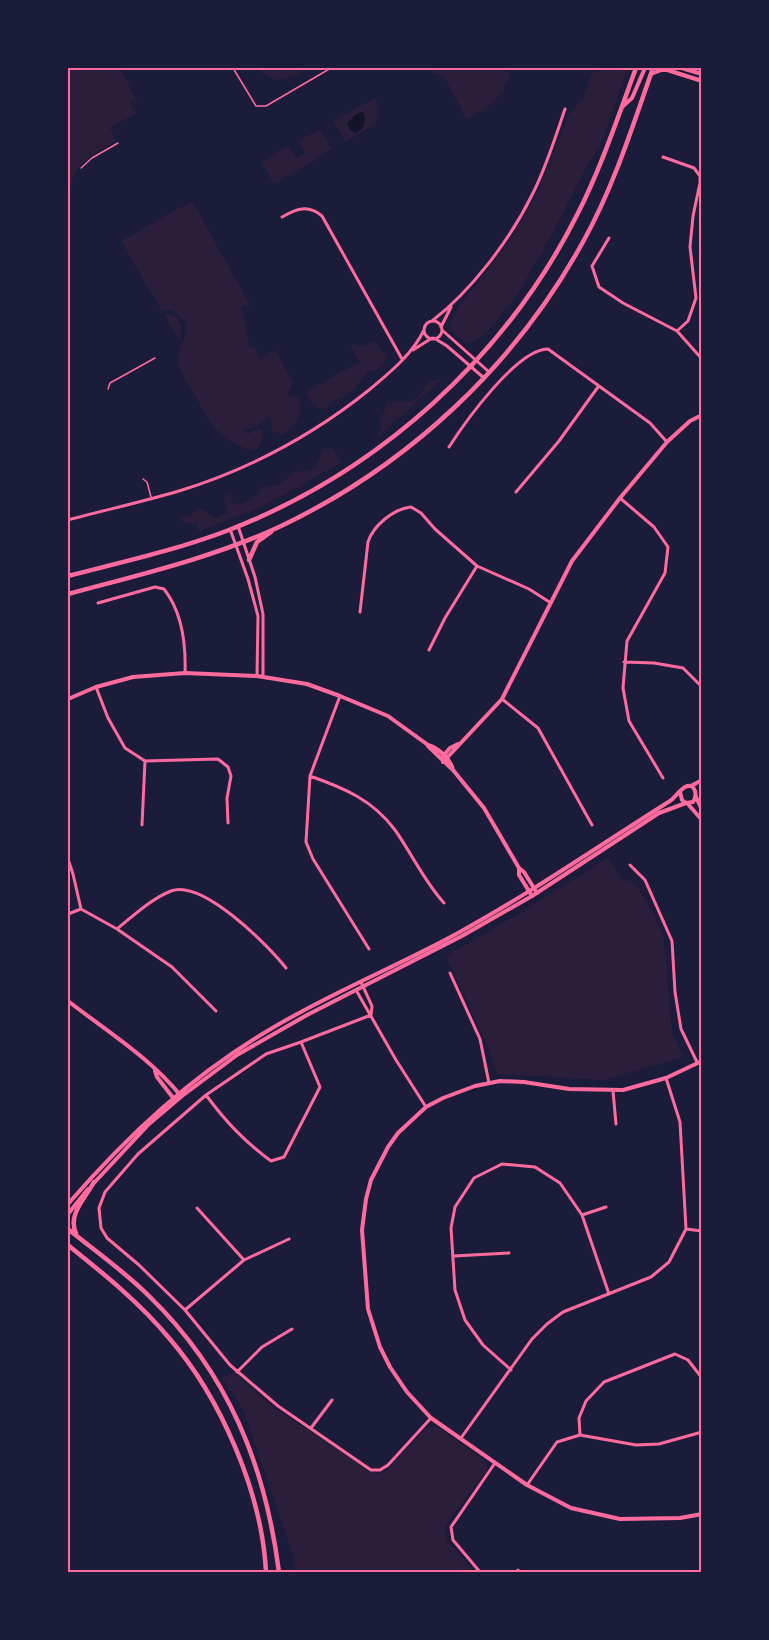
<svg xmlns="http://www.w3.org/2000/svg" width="769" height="1640" font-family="'Space Grotesk',sans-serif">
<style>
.green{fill:#2a1e3b}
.water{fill:#12122b}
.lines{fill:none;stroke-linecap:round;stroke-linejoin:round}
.service{stroke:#ff6b9d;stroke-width:1.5}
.minor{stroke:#ff6b9d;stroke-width:3}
.tertiary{stroke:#ff6b9d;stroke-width:4}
.secondary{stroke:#ff6b9d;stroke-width:4}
.primary{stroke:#ff6b9d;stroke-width:4.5}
.trunk{stroke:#ff6b9d;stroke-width:4.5}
.neatline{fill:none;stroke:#ff6b9d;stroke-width:2}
</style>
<rect width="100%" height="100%" fill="#1b1b3a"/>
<path class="green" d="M68,68H120L137,100H133L130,102L136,113L110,128L116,141C100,150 80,159 73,178C71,182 71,187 69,192L68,189Z
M255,68H309L297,76L274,80Z
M428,68H511C505,97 492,105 467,120L446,80L431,72Z
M594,68H628L600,146L590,160C569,200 508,333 467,344L450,329V325L458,308L511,238L535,197L569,114L583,98Z
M375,98C387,125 365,130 345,142L333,121Z
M320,129L332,149L315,158V160L274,184L261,162L289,146L296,159L305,154L298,141Z
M192,201L250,305L242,307L250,348L255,347L259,359L275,350L293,383L287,395L298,397C307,410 293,428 283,436L272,430L270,417L255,427L243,431L249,434L257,428L262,430L264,436L258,449L252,451C239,445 228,442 218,430L216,431C209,418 180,374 178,363C176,348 189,337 185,322L172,310H161L121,241Z
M166,313L175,316L182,326L180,336L182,338L180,341L164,314Z
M370,342L377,344L387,355L385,363L382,364L374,372L368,370L354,390L344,395L341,399H335L327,409L318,408L310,399L307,393L309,390L359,362L351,347L353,344L365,347Z
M439,379L441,380L439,382L379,436V432L382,427L379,418L385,411L386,404C396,398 405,405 414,400C426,393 420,383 439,379Z
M329,448H333L340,460L344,461L293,490L252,511L198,531V524L183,523L181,518L185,515L189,516L198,508L207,512L209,515L215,518L223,515L227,512L224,502L226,495L231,493V501L235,505C241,504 248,500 254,497C258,495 260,489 263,486L277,485L295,472L313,469L319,460L322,450Z
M608,858L621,879L634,882L652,910L664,939L672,1032L684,1057L604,1080L497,1074L487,1045L446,956L518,914Z
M234,1373L273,1407L376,1474L386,1471L426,1428L436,1426L483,1459L487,1467L486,1472L445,1525L447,1541L475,1572H295L294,1557L243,1409L222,1377Z"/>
<path class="water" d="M361,112L364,113C366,121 364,129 356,133L349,129L348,123L355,115Z"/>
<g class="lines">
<path class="service" d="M233,68L256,106H266L331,68
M81,168L92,158L118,143
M108,389L110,383L155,358
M143,479L147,482L151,497"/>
<path class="minor" d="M663,157L694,168L700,176V183L693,216L690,247L696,298L688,321L677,331
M282,217C296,209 308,204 322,216L402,359
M609,238L592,266L599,287L623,303L677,331L702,359
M432,321C471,291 510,240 532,195C546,168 555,138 565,109
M424 330a9 9 0 1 1 18 0a9 9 0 1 1-18 0Z
M441,327L451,307
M442,330L488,371
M434,338L447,346L484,378
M413,350L432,338
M449,447C465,422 517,349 548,349L650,423L667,442
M516,492L559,441L598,387
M620,498L654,527L668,547L665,573L627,641L623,688L629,721L663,778
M68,520C105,510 142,502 179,491C247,470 313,435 369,390C389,373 412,355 424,330
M238,526L255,577L263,614V676
M230,529L248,579L258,616L257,676
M98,603L155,587L164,589C182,612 186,645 185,673
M360,612L368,542C373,526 393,509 411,507L421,513L435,529L477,566L529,589L551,603
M429,650L445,618L477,566
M624,662L654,663L683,668L702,687
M96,687L108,718L125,748L145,761L218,759L228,767L231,776L227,798L228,823
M340,696L310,776L306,842L313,859L369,949
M502,699L538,728L592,825
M310,776C344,788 373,800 395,830C412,854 424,881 444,903
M142,825L145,761
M68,859L73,874L81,909
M630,865L645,880L672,941L675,992L681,1029L697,1062
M68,914L81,909L117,929L172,967L216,1011
M117,929C133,916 151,899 171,891C202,879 267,944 286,968
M450,973L480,1039L489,1083
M361,982L372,1006L371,1015
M356,990L396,1060L426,1107
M371,1015L301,1042L266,1054L206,1095L138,1154L105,1192L99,1208L101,1228L107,1238L139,1265L185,1310L230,1365L278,1406L371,1470H380L388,1465L431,1418
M613,1091L616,1124
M206,1095C226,1122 244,1141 271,1161L284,1157L320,1087L301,1042
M197,1208L244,1260
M582,1215L606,1207
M686,1229L702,1231
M454,1256L509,1253
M185,1310L244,1260L289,1239
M511,1370L483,1345L465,1320L455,1290L451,1228L455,1207L474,1178L502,1164L535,1167L560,1183L582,1215L609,1294
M237,1372L262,1347L292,1329
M311,1428L332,1400
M580,1435L579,1418L586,1401L604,1382L675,1354L688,1360L702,1378
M461,1438L532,1339L547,1324L563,1312L651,1277L669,1262L686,1229L680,1122L666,1078
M527,1485L557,1442L580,1435L636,1445L659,1444L702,1432
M480,1572L453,1540L451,1527L495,1463
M516,1572L518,1570"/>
<path class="tertiary" d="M661,68L702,81
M682,68L702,74
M651,74L664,69
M622,107L632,98L645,68
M68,699L96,687L133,677L185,673L257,676L307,684L340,696L388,716L428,745C438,748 451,759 453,770
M428,746L453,770L484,808L519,868L524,872L537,893
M443,756L450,748L458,744
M443,762L502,699L572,561L620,498L667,442L690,421L702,415
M696,797L702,810
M687,803L702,820
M519,868V875L532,896
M68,1001C108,1032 149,1057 181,1096
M702,1061L666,1078L623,1090L569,1089L524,1082L500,1081L475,1086L443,1098L426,1107L398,1133L388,1147L371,1180L366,1199L362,1230L368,1309L380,1347L390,1367L407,1392L431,1418L527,1485L571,1508L620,1519L680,1518L702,1514
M155,1071L157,1077L174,1099"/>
<path class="secondary" d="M691,786L702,780
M93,1184L149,1124L182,1096L237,1055L307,1015L462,936L532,896L659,813L686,803
M68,1204C127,1136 191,1076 269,1030C330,993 396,967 458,933C531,893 600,845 670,801C675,797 680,790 685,787C695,782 698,795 693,802L686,803L682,800L680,792
M68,1214L88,1189"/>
<path class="primary" d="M68,1229C95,1251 124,1271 149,1296C228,1373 265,1464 279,1572
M76,1233C67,1215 86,1197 94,1182
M68,1245C104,1274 139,1302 169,1338C221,1398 262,1493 266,1572"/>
<path class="trunk" d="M684,68L689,70
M249,560L257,542L271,532
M68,576C122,562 177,550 229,530C378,472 505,358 577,215C601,168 618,117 636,68
M68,594C138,575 212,558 279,527C408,466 516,365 584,240C614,186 633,125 653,68"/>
</g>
<rect width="769" height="1640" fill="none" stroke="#1b1b3a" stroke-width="138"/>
<rect x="69" y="69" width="631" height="1502" class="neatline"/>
</svg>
